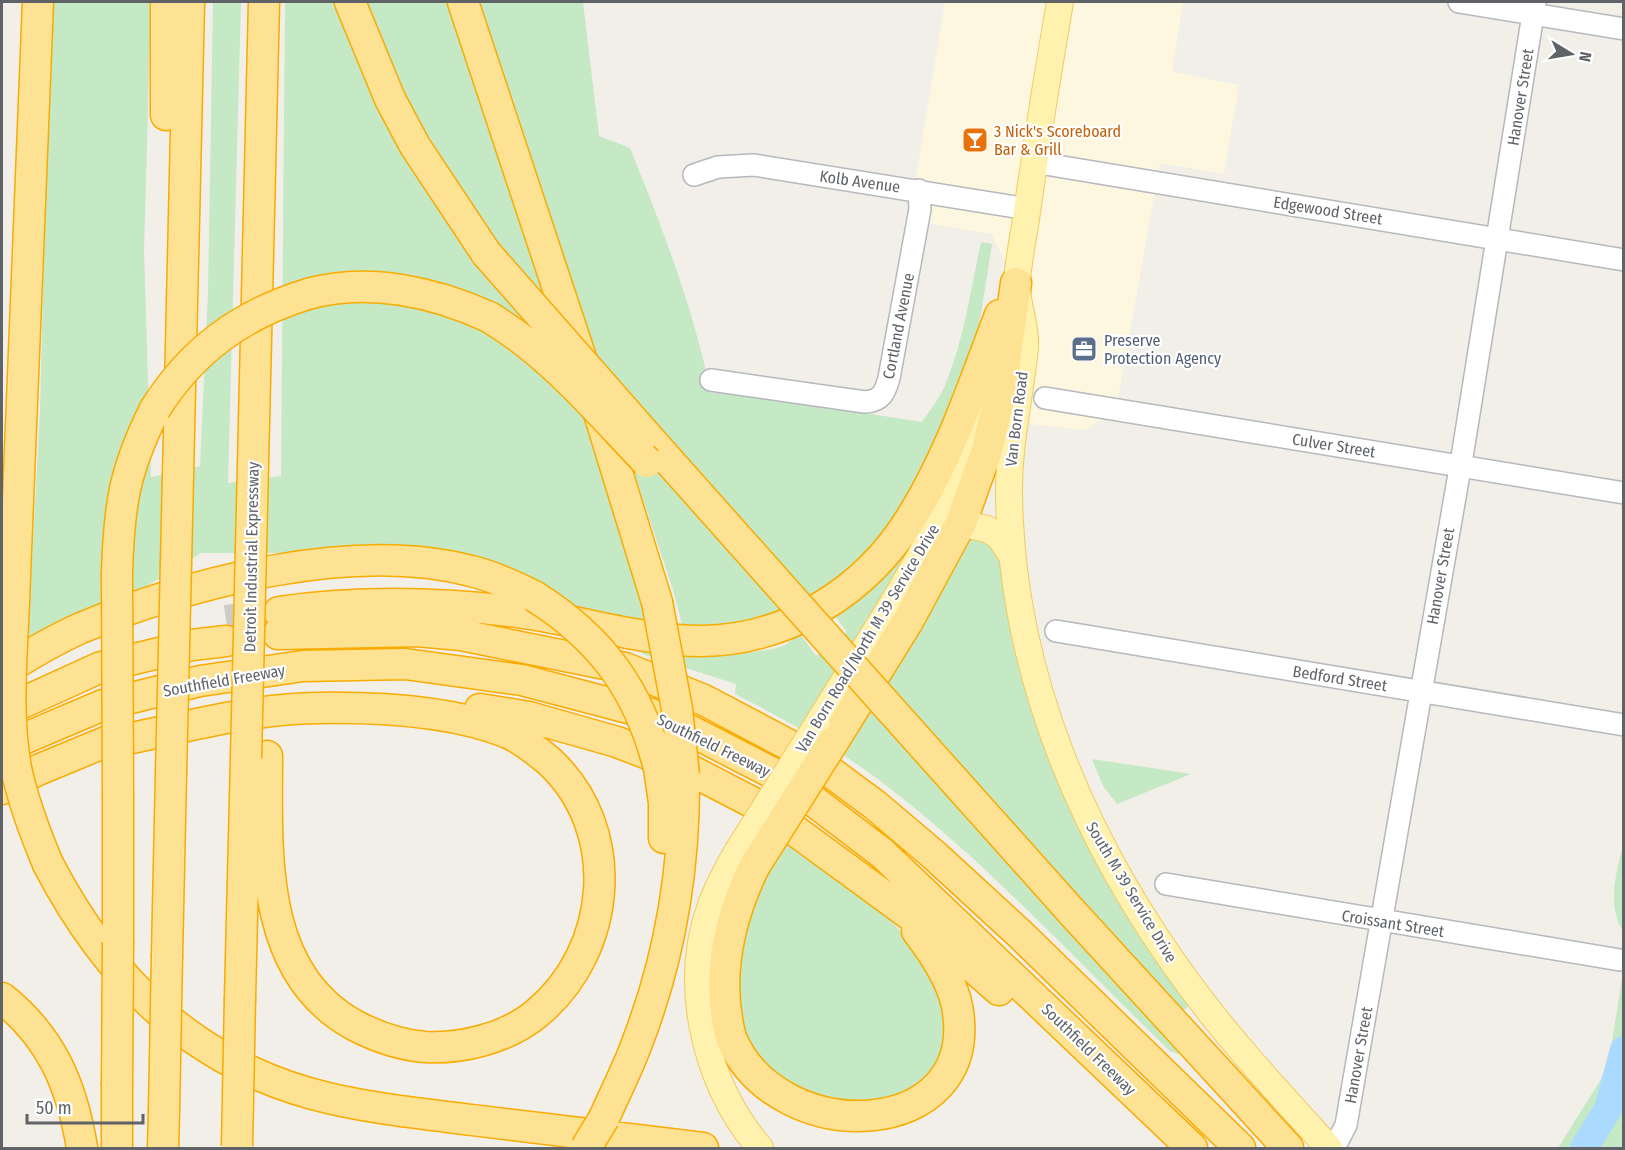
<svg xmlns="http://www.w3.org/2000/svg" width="1625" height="1150" font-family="'Fira Sans Condensed',sans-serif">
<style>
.commercial{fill:#fef7e0}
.green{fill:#c5e8c5}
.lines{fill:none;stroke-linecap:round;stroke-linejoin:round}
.river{stroke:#aadaff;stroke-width:28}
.highway-tunnel{stroke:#ccccc8;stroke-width:30;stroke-dasharray:30 15;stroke-linecap:butt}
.minor-casing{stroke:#b5b8bc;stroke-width:24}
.major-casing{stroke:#f2c960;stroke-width:28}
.highway-casing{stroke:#f9ab00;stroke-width:33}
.minor{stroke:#fff;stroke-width:21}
.major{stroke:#fff2af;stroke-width:26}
.highway{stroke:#fde293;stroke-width:30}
.major-bridge-casing{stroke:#f2c960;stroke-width:28;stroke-linecap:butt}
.highway-bridge-casing{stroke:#f9ab00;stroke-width:33;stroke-linecap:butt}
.major-bridge{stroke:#fff2af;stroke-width:26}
.highway-bridge{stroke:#fde293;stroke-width:30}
.labels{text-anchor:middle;stroke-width:4.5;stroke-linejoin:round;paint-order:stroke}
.street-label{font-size:16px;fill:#5f6368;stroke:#fff}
.food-label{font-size:16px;fill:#c56008;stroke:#fff;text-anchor:start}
.service-label{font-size:16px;fill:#4e5e75;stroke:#fff;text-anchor:start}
</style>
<rect width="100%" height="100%" fill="#f1efe8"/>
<path class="commercial" d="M945,2H1183L1172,72L1239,85L1224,174L1160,163L1116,410L1085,430L1030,424L1016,283L991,234L909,220Z"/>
<path class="green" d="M50,2H151L144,251L151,477L200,466L208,292L213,2H241L228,483L281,476L285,2H338L391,128L432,201L480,269L500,247L453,178L393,75L363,2H454L587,416L650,625L582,612L565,598L494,563L287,558L280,553H201L140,590L28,639L40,411Z
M478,2H583L599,136L630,148C663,229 693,308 711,393L743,394L922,422C930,410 941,397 946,383C964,338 971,289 981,242L992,244L978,333L930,464L880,545L816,599L743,626L683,628L673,590Z
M915,526L989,541L1004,561L1024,667L1191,1004L1162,1030L1181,1055L1170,1051C1076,961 987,862 883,783C837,748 786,720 735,694L736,684L642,654V647C679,651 751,659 785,645C790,642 795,636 799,632L816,656L847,632L833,613Z
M1092,759L1191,774L1117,804L1103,786Z
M784,836C844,882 925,931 946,1008C950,1024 943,1048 941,1063L866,1127L846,1129L827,1126L759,1063L746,1034L738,999L737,931Z
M1623,846V931C1607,908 1616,871 1623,846Z
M1623,972V1148H1558L1608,1068Z"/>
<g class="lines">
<path class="river" d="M1584,1148L1608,1109L1624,1050"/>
<path class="highway-tunnel" d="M226,620L276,613"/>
<g class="minor-casing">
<path id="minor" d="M1459,2L1624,29
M1033,162L1624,260
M694,175L718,167L754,165L1028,209
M711,380L865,402C881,401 885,393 889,378L920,209L919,190
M1045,398L1624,493
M1056,631L1624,725
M1166,884L1620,960
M1334,1148L1346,1125L1463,451L1535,2"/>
</g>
<g class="major-casing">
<path id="major" d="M1060,2C1048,71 1037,141 1027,212C1024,234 1019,257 1017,280C1015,302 1027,325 1025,348C1020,396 1009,442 1009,490C1010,672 1084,843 1191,987C1233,1044 1282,1096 1329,1148
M942,519L987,529L999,536L1012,556
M817,725C858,657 905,590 939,519C957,480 970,438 982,397
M737,852C727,869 718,886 711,905C681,986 706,1085 760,1148"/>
</g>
<g class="highway-casing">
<path id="highway" d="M166,2V115
M350,2L390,99L415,146L486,253
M463,2L583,364
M308,294C368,277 434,292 489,317
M597,407L657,602
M645,434L791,598
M251,548L264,2
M176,562L189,2
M117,573C119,505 124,471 155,409
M14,601L38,2
M279,612C356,601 432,602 509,611C573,618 637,641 702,641C788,640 866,591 911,518C950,456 974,383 1000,315
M278,634L417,631L461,635L625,668L704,700L806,754L875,805L934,855L1020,934L1240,1148
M2,672C27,656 54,640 81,628C191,582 353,540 471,571C493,576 514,586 534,596
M480,709L529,717L617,742L692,771L767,810L932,931L999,990
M2,712L101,667L192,645L226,641
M833,742L908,621L961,523L987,450L1001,390L1016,283
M102,744C173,731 244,709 317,708C376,707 453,711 508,733C522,739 537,751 549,761C623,829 613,951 536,1014C507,1038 462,1049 425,1047C400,1045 377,1037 354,1025C258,972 267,851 267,756
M2,748L103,705L200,681L303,666L405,664L522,680L651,714L691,731L786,780L882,853L1192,1148
M659,768L664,803V838
M2,789L38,770L120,736
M118,799V942
M48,864C109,981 196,1067 328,1098C375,1109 424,1114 472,1120C549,1129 626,1139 703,1148
M754,867C728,921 715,978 731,1038C778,1150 983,1143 957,1006C952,980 933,952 917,931
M1070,910L1288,1148
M167,955L171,774
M2,998C52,1038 72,1086 82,1148
M240,998L246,758
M117,1085V1148
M604,1118C615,1093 628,1068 637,1043C670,958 685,866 684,775
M163,1148L164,1111"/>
</g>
<use href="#minor" class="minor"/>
<use href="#major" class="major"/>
<use href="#highway" class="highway"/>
<g class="major-bridge-casing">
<path id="major-bridge" d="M737,852L817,725"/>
</g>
<g class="highway-bridge-casing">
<path id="highway-bridge" d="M486,253L645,434
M489,317C551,354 598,411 647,462
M155,409C192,350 242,314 308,294
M117,573L118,799
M534,596C602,639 639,690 659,768
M791,598L1070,910
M14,601C12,656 6,714 16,768C23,802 35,833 48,864
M657,602L677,709L684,775
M246,758L251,548
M171,774L176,562
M754,867L833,742
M117,1085L118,942
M164,1111L167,955
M237,1146L240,998
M586,1148L604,1118"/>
</g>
<use href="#major-bridge" class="major-bridge"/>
<use href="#highway-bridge" class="highway-bridge"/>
</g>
<defs>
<g id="bar-square" transform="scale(1.35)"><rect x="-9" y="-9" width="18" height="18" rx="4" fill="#e8710a" stroke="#fff"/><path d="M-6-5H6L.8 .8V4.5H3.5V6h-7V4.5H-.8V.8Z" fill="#fff"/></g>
<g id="office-square" transform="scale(1.35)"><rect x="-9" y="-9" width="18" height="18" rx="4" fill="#5c6f8a" stroke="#fff"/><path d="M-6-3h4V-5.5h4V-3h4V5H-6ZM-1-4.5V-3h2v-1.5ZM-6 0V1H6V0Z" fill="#fff"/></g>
</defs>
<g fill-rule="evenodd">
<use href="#bar-square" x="975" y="140"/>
<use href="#office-square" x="1084" y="349"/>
</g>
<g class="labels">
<g class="street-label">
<text transform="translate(1520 97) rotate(-81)" y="6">Hanover Street</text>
<text transform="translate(860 181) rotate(8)" y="6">Kolb Avenue</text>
<text transform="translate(1328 210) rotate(9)" y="6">Edgewood Street</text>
<text transform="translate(898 326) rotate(-79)" y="6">Cortland Avenue</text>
<text transform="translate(1016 419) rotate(-83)" y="6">Van Born Road</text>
<text transform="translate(1334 445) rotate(9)" y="6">Culver Street</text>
<text transform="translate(251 557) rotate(-89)" y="6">Detroit Industrial Expressway</text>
<text transform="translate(1440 576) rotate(-80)" y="6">Hanover Street</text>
<text transform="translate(867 638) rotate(-59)" y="6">Van Born Road/North M 39 Service Drive</text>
<text transform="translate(1340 678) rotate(9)" y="6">Bedford Street</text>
<text transform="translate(224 680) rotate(-10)" y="6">Southfield Freeway</text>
<text transform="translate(714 745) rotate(26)" y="6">Southfield Freeway</text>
<text transform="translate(1132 892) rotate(59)" y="6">South M 39 Service Drive</text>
<text transform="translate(1393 923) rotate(9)" y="6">Croissant Street</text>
<text transform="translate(1089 1049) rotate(44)" y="6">Southfield Freeway</text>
<text transform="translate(1358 1055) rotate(-80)" y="6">Hanover Street</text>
</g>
<g class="food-label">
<text x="994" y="137">3 Nick's Scoreboard<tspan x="994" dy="18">Bar &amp; Grill</tspan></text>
</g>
<g class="service-label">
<text x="1104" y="346">Preserve<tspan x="1104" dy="18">Protection Agency</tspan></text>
</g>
</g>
<rect width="1625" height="1150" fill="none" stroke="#5f6368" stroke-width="6"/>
<g transform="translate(1571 54) rotate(101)" stroke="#ffffff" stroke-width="4.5" paint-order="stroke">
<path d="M0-4.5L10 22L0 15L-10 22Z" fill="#5f6368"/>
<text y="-9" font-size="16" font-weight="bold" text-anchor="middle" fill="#5f6368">N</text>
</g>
<path d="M27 1114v9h116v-9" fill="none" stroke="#5f6368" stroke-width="3"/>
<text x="36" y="1114" font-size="18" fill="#5f6368" stroke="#ffffff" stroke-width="4.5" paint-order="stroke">50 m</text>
</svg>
